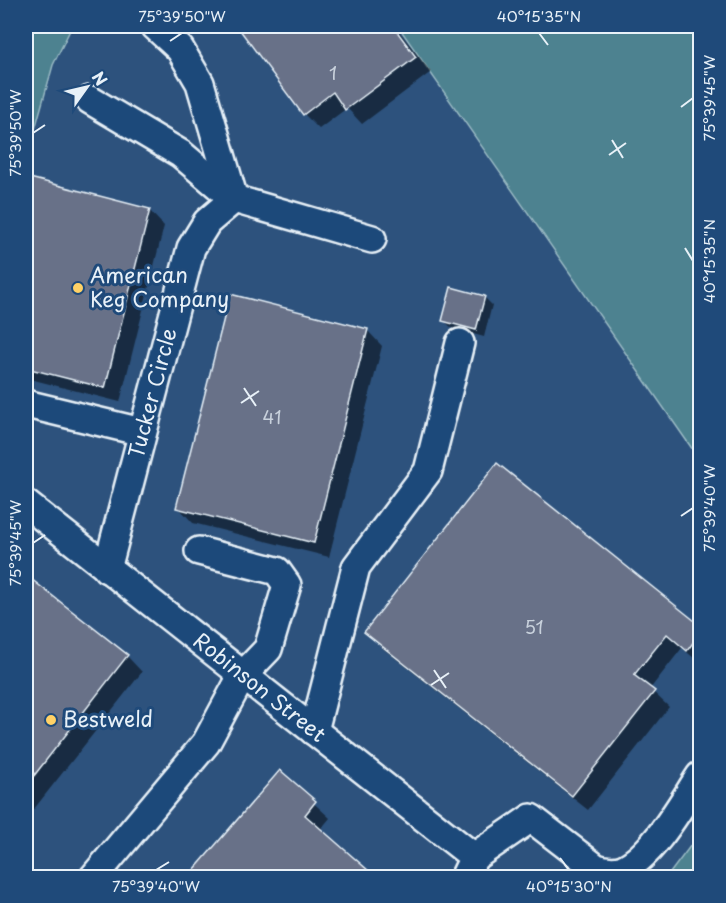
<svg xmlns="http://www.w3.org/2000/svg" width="726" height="903" font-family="'Playpen Sans',sans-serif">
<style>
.green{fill:#4d8290;stroke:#9abac4;stroke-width:1.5}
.shadow{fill:#0007}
.building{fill:#677188;stroke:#e8f1f8;stroke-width:1.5}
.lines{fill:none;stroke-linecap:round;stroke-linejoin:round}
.minor-casing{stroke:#e8f1f8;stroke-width:32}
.minor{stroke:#1f4a7a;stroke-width:27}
.ticks{fill:none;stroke:#e8f1f8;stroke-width:2}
.poi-dot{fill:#ffd166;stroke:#1f4a7a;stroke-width:2}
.labels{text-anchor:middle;stroke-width:6;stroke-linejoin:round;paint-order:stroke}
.number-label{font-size:18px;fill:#c8d1dc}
.poi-label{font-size:21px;fill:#e8f1f8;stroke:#1f4a7a;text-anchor:start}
.street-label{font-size:21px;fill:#e8f1f8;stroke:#1f4a7a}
.neatline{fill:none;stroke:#e8f1f8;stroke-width:2}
.ticks-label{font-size:15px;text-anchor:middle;fill:#e8f1f8}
</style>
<rect width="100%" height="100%" fill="#2d527d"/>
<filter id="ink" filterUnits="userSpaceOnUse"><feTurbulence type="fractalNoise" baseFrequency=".0167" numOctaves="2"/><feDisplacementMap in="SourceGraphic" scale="12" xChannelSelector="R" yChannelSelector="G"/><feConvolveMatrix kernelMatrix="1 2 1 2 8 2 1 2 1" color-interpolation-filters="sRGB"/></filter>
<g filter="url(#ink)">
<path class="green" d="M26,26H72L53,65L26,161Z
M398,26H700V460Z
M700,833V877H667Z"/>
<path class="shadow" d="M238,26H395L431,72L362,124L347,108L319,129L304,114Z
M28,179L149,210L164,226L120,402L26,378V191Z
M484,297L492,305L484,337L452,328L444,321Z
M367,330L382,346L329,557L193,523L178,507Z
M497,465L700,627V663L682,648L650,689L669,707L588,810L381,647L366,631Z
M26,577L127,656L142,672L34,809L26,802Z
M280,772L330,818L320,830L189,878Z"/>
<path class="building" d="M237,26H393L416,57L345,110L333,92L303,115Z
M26,177L150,209L105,388L26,368Z
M451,287L485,296L476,330L442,321Z
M230,294L368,329L314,543L176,508Z
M497,463L700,625V633L687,651L667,634L634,675L655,691L572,796L364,632Z
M26,575L128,655L26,786Z
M280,770L316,801L305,815L377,878H187Z"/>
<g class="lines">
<g class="minor-casing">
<g id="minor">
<path d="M155,26L180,49L200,83L234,199"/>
<path d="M90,100L181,154L234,199L372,239"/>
<path d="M26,404L142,432"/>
<path id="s1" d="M26,504L474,857L464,878"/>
<path id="s2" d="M107,569L191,248L207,222L234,199"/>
<path d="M314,731L356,567L428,471L460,343"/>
<path d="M474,857L531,818L596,868C606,871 614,872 623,869C653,856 682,803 700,776"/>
<path d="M93,878L206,743L242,676L268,649L287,585L277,571L199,551"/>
</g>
</g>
<use href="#minor" class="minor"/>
</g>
</g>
<path class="ticks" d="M539,33L548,45M170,41L182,33M681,107L693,98M33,133L45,125M612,140L623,158M609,155L626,143M685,248L693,261M244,388L256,406M241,403L259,391M681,516L693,508M33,543L45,535M434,670L446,688M431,685L449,673M560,858L569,870M156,870L169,862"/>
<g class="poi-dot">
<circle cx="78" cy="288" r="6"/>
<circle cx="51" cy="720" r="6"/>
</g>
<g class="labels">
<g class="number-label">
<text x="333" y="80">1</text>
<text x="272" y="424">41</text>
<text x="534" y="634">51</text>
</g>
<g class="poi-label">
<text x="90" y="283">American<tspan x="90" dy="24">Keg Company</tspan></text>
<text x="63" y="727">Bestweld</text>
</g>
<g class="street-label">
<text dy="7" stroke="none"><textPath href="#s2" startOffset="182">Tucker Circle</textPath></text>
<text dy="7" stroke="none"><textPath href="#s1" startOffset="297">Robinson Street</textPath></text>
</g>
</g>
<rect width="726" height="903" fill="none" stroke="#1f4a7a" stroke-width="66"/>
<g transform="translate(87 87) rotate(56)" stroke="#1f4a7a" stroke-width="4.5" paint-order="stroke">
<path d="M0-4.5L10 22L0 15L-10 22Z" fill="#e8f1f8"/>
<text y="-9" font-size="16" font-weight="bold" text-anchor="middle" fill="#e8f1f8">N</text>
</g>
<rect x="33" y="33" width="660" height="837" class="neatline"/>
<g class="ticks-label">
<text x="182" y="22">75°39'50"W</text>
<text x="539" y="22">40°15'35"N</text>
<text transform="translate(710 98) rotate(-90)" y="5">75°39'45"W</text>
<text transform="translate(16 133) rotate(-90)" y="5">75°39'50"W</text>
<text transform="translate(710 261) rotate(-90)" y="5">40°15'35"N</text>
<text transform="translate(710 508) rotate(-90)" y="5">75°39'40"W</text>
<text transform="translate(16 543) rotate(-90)" y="5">75°39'45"W</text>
<text x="156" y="892">75°39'40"W</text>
<text x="569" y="892">40°15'30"N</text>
</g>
</svg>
